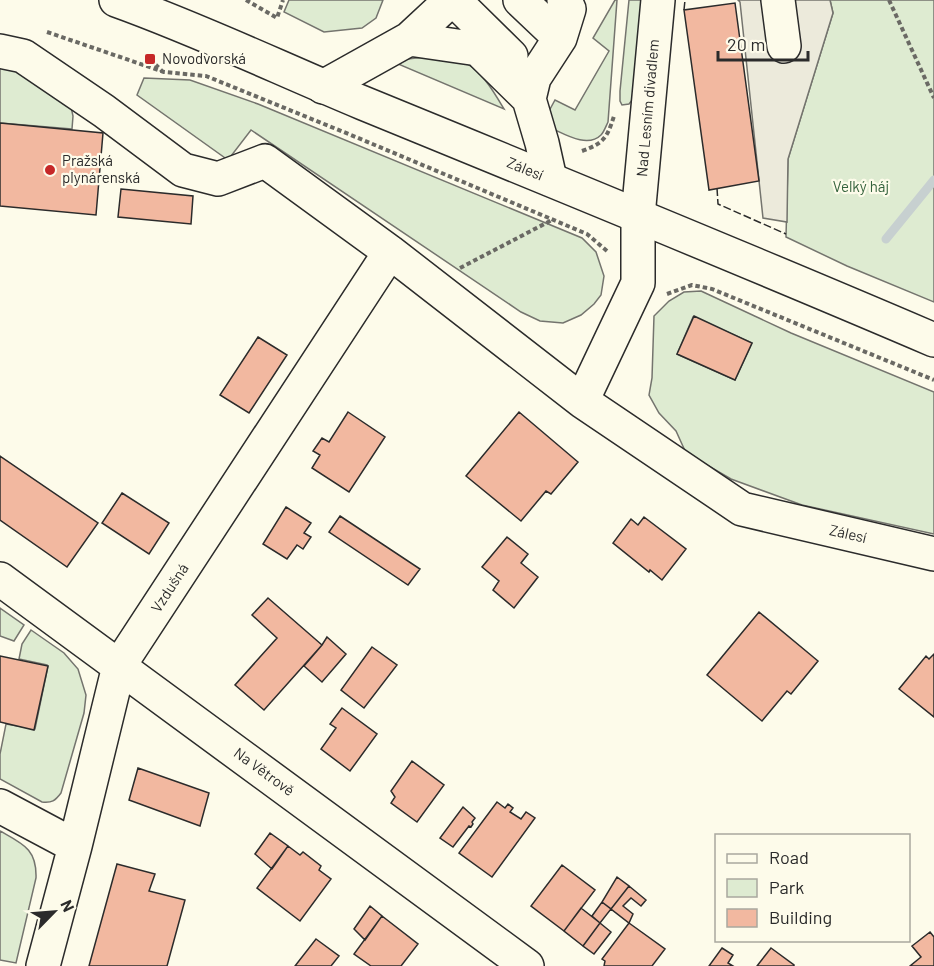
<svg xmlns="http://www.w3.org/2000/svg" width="934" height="966" font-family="Barlow,sans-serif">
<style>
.green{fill:#deebd1;stroke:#74746e;stroke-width:1.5;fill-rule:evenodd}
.parking{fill:#eceadb;stroke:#74746e;stroke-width:1.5}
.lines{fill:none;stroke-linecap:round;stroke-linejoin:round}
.stream{stroke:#c7d0d0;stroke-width:9}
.building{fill:#f2b8a0;stroke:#2b2b2b;stroke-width:1.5}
.minor-casing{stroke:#2b2b2b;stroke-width:36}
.major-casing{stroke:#2b2b2b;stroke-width:36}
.path{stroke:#6a6964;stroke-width:4;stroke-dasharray:4.5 3;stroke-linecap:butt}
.minor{stroke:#fdfbea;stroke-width:33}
.major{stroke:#fdfbea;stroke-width:33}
.fence{stroke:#2b2b2b;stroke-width:1.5;stroke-dasharray:8 3;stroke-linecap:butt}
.poi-dot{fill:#c62828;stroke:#fdfbea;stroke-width:2}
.labels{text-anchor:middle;stroke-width:4.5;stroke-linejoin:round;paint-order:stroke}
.poi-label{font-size:15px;fill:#2b2b2b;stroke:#fdfbea;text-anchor:start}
.street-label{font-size:15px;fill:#2b2b2b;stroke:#fdfbea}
.park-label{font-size:15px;fill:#34623c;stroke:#fdfbea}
</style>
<rect width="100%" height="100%" fill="#fdfbea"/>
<path class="green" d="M289,0H383L376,18L362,28L324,32L284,12Z
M615,0H617L608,122C606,126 604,132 601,135C588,148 566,135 553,129L549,111L555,100L575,110L609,51L593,38Z
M629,0H642L633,99L629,104L622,105L620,101V91Z
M830,0H934V302L847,266L786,237L788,159L833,13Z
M441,55C451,58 464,60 472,67C486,78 495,94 504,109L391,61Z
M0,67L20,70L71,107L73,116L72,129L0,123Z
M144,78L190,80L258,104L582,238L596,252L604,276L601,295L594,304L581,315L563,323L540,321L521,312L251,130L228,160L137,95Z
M701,291L791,333L934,392V534L802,505L731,479L686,453L676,431L659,413L649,395L652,378L654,316L669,301L684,292ZM693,317L752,343L735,380L677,354Z
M0,608L24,625L14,641L0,636Z
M31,630L64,653L78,669L86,695L84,713L61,793C55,801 52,803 42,802L0,779V754L6,724L35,729L48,666L47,665L19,659L22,644Z
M0,831C23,844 37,849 36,878L16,963L0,960Z"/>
<path class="parking" d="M738,0H830L833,13L788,159L787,222L763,218L740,2Z"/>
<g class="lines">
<path class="stream" d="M886,239L934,180"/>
</g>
<path class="building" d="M735,3L759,181L709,190L684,10Z
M0,123L103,133L96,215L0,206Z
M121,189L193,196L191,224L118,217Z
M694,316L752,343L735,380L677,354Z
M258,337L287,355L249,413L220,395Z
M348,412L385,437L349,492L312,468L320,455L313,451L322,438L329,442Z
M519,412L578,462L551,494L546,491L521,521L466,476Z
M0,456L98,523L67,567L0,520Z
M122,493L169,523L149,554L102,523Z
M286,507L311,523L304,533L311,537L303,549L297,545L287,559L263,544Z
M340,516L420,569L408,585L329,532Z
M644,517L686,549L662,580L650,570L649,572L613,543L631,519L638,525Z
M507,537L528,554L521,563L538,577L514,608L493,590L499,581L482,567Z
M268,598L322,645L264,710L235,685L277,638L252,615Z
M759,612L818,661L791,694L787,691L762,721L707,675Z
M327,637L346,654L322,682L304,666L322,645Z
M372,647L397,665L364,708L341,690Z
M934,654V717L899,689L926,656L929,659Z
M0,656L48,666L34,730L0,722Z
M342,708L377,734L350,771L321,749L336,728L330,724Z
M412,761L444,785L417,822L391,803L395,797L391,791Z
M138,768L209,793L200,826L129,800Z
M497,802L505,808L508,804L513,808L510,812L521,819L526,812L535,818L492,877L459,853Z
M463,807L475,818L472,822L473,824L471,827L469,826L453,847L440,838Z
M270,833L288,846L272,869L255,854Z
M288,846L300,855L303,852L321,866L319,870L331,879L300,921L257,888Z
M117,864L155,874L149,891L185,900L167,966H89Z
M562,865L595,890L564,931L531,906Z
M617,877L629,886L611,909L602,902Z
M629,886L646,900L641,906L631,898L623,906L633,914L629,923L611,909Z
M602,902L611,909L600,923L592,916Z
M370,906L382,916L365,940L354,929Z
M581,908L600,923L583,946L564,931Z
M382,916L418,944L401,966H371L354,954Z
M600,923L611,932L594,954L583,946Z
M629,923L665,949L652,966H604L605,961L602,959Z
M930,932L934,937V966H910L921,957L912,946Z
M316,939L339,956L331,966H295Z
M722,948L733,955L728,963L733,966H709Z
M771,948L794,965V966H757Z"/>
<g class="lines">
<g class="minor-casing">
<path id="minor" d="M454,0L511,56
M520,0L560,38
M778,0L784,46
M409,39L478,49L529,99L542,143L550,179
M0,51L23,56L104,111L183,170L218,179L265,161L390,252L582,401L742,509L934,554
M323,87L409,39L451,0
M529,99L534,78L560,38L569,9L564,0
M582,401L638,283V216L658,0
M0,579L527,966
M0,806L75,846
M43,966L75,846L119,666L390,252"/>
</g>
<g class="major-casing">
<path id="major" d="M116,0C200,30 281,69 363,103C554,181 745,259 934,340"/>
</g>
<path class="path" d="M246,0L277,18L283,0
M889,0L934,98
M47,32L164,72L206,76L351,135L587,234L607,251
M150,59L162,71
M582,151C604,143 607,138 614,116
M460,268L552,220
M667,294L692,285L712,289L934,380"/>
<use href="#minor" class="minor"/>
<use href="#major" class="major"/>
<path class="fence" d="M684,10L685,0
M717,188L718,204L786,234"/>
</g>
<g class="poi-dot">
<rect x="144" y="53" width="12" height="12" rx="3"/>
<circle cx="50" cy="170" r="6"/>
</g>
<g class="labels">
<g class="poi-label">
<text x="162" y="64">Novodvorská</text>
<text x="62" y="166">Pražská<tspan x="62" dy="17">plynárenská</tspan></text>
</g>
<g class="street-label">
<text transform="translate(648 108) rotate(-85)" y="5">Nad Lesním divadlem</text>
<text transform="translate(525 169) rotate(22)" y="5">Zálesí</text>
<text transform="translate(848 534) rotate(13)" y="5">Zálesí</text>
<text transform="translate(170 588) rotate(-57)" y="5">Vzdušná</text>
<text transform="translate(264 772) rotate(36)" y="5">Na Větrově</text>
</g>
<g class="park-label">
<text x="861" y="192">Velký háj</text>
</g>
</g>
<rect x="715" y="834" width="195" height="108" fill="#fdfbea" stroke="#a9a89e" stroke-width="1.5"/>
<rect x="727" y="854" width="30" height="9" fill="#fdfbea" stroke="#a9a89e" stroke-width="1.5"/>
<text x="769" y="864" font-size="18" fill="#2b2b2b">Road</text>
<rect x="727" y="879" width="30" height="18" fill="#deebd1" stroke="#a9a89e" stroke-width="1.5"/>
<text x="769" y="894" font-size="18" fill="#2b2b2b">Park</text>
<rect x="727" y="909" width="30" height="18" fill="#f2b8a0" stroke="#a9a89e" stroke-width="1.5"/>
<text x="769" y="924" font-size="18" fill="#2b2b2b">Building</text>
<g transform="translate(54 912) rotate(65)" stroke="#fdfbea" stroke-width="4.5" paint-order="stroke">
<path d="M0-4.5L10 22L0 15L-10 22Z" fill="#2b2b2b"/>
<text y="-9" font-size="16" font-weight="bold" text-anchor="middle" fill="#2b2b2b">N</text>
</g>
<path d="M718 51v9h90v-9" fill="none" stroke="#2b2b2b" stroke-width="3"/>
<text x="727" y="51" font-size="18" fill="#2b2b2b" stroke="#fdfbea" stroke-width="4.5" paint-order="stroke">20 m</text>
</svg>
